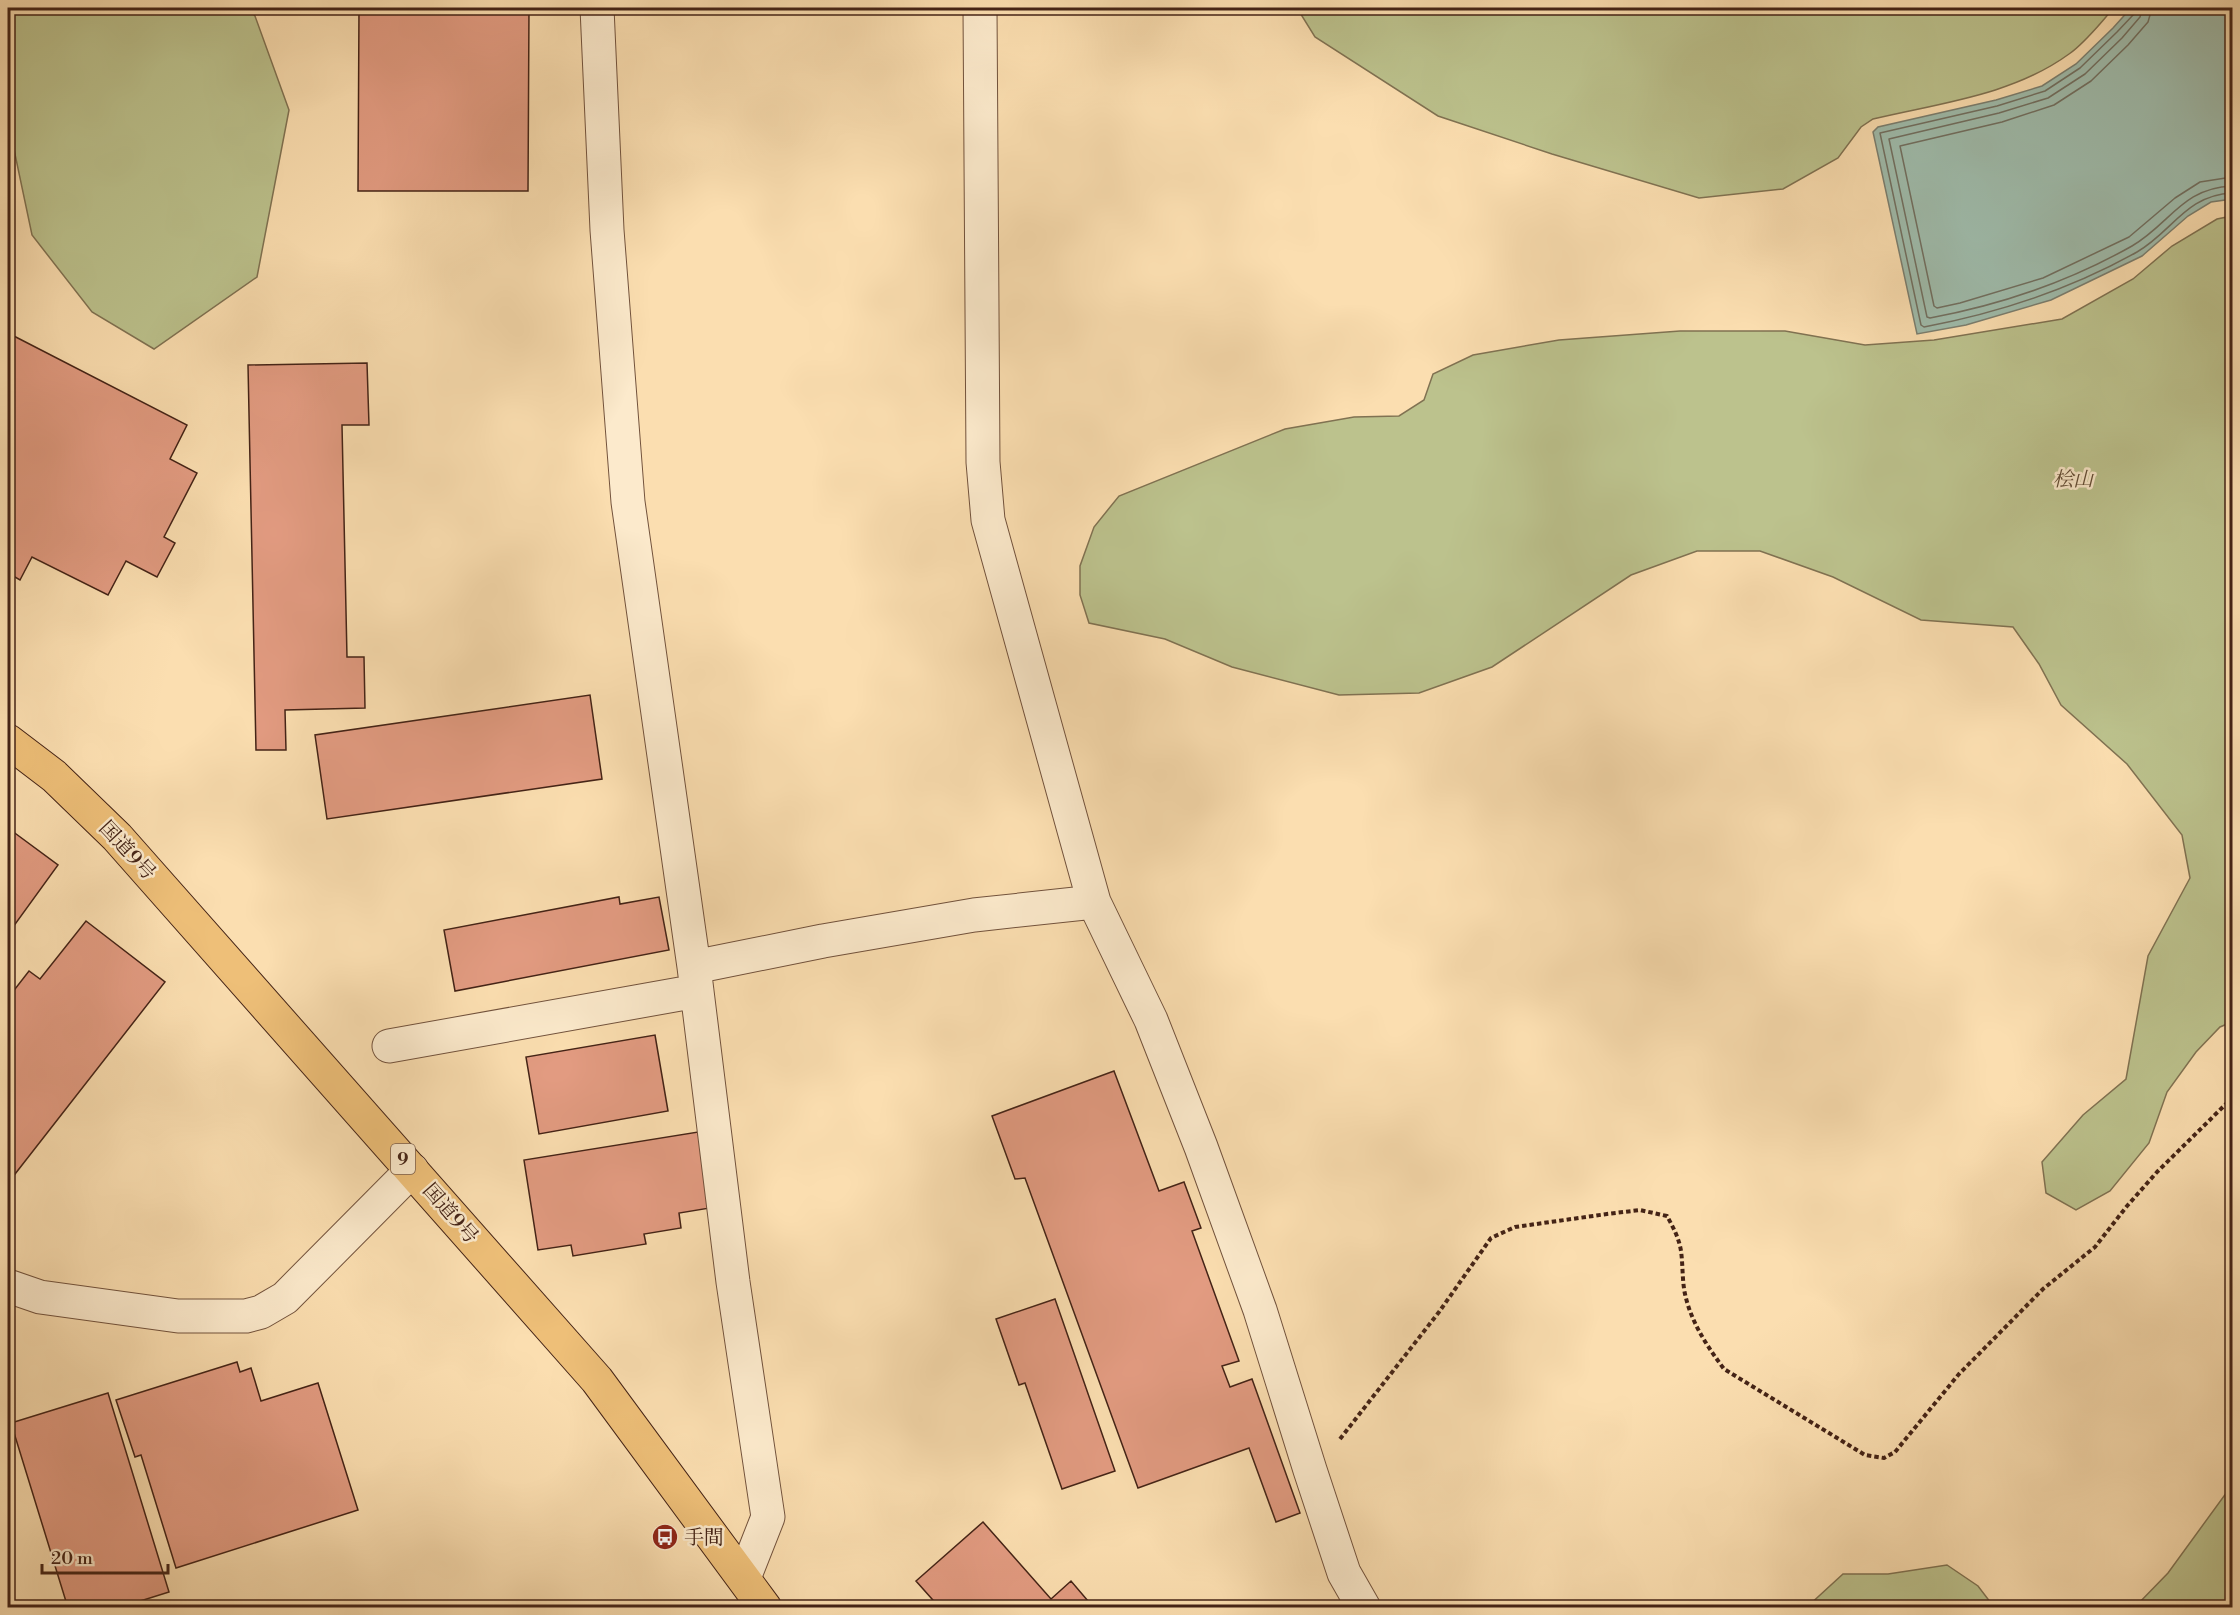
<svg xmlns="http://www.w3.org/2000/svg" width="2240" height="1615" font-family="'Libre Bodoni','Noto Serif JP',serif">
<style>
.green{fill:#bcc28d;stroke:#807252;stroke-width:1.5}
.water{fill:#9fbcac;stroke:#7b7f70;stroke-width:1.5}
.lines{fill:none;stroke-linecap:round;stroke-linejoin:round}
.shore{stroke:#727061;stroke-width:1.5}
.building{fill:#e29b81;stroke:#442316;stroke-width:1.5}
.minor-casing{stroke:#72523c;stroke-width:35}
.highway-casing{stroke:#442316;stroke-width:35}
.path{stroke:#442316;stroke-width:4;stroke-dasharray:4.5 3;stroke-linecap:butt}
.minor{stroke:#fceacc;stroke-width:33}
.highway{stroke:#eebf78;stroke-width:33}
.labels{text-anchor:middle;stroke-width:5;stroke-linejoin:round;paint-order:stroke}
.shield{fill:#fceacc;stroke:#7b5f4d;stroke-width:1.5}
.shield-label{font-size:18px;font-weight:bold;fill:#442316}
.park-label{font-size:20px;font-style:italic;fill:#624b34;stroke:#fceacc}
.street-label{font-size:20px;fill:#442316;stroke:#fceacc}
.poi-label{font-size:20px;fill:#442316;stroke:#fceacc;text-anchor:start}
</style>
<rect width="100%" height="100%" fill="#fbdeb0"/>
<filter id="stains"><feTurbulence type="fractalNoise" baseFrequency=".00333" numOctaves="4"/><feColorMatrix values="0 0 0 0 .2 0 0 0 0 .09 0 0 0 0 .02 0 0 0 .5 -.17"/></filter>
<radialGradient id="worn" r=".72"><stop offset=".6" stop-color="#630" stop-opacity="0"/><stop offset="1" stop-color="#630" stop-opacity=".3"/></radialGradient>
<path class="green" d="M8,8H249L255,16L289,110L257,277L154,349L92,312L32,235L8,121Z
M1297,8H2114C2100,23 2086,42 2069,54C2013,95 1940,103 1873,119L1861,127L1838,158L1783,189L1699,198L1552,154L1438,116L1315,37Z
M2232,216V1022L2220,1027L2196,1052L2167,1092L2149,1143L2110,1191L2076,1210L2046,1193L2042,1162L2083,1115L2126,1079L2148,956L2190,878L2182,835L2127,764L2061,705L2039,664L2013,627L1921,620L1833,577L1760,551H1697L1631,575L1492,667L1419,693L1339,695L1232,667L1165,639L1089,623L1080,595V566L1094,527L1119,496L1285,429L1354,417L1399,416L1424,400L1433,374L1473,355L1559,340L1680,331H1785L1865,345L1934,340L2062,319L2133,279L2172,246L2217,219Z
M2232,1485V1607H2135L2168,1573Z
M1947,1565L1978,1586L1994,1607H1807L1843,1574H1888Z"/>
<path class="water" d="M2131,8H2232V199L2211,202L2188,216L2142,256L2051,300L1966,325L1917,334L1873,132L1878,127L1996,100L2042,86L2076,64L2113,28Z"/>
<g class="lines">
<path class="shore" d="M2135,8L2134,14L2117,32L2080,68L2045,91L1997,106L1880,133L1921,325L1924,327C1998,313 2071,289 2137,252C2172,232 2186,195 2232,193
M2143,8L2140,17L2122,38L2085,74L2048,98L1999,113L1889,139L1927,317L1930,318C2000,305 2070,281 2132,246C2170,224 2182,188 2232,186
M2152,8L2148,22L2128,45L2091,81L2054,105L2002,122L1900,146L1934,306L1937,308L1960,303L2043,278L2129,237L2175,198L2200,182L2232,177"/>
</g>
<path class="building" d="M359,8H529L528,191H358Z
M8,333L187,425L170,459L197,473L164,537L175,543L157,577L126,561L108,595L32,557L20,580L8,573Z
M367,363L369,425H342L347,657H364L365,708L285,710L286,750H256L248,365Z
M590,695L602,779L327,819L315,735Z
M8,828L58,865L8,934Z
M619,897L620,904L659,897L669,950L455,991L444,930Z
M86,921L165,982L8,1183V1021L11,1016L8,1013V998L29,971L40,979Z
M655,1035L668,1111L539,1134L526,1057Z
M1114,1071L1159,1191L1184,1182L1201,1228L1192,1231L1239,1361L1222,1366L1230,1387L1252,1379L1300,1513L1276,1522L1249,1448L1138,1488L1025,1178L1015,1179L992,1116Z
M698,1132L710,1208L679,1213L681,1228L644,1234L646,1244L573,1256L571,1245L538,1250L524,1160Z
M1055,1299L1115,1471L1062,1489L1025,1383L1019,1385L996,1319Z
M237,1362L240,1372L251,1368L261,1401L318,1383L358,1510L176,1568L141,1455L135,1457L116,1400Z
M108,1393L169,1592L118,1608H68L11,1423Z
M983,1522L1051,1599L1071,1581L1094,1608H940L916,1581Z"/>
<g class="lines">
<g class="minor-casing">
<path id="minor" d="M597,8L607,230L628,502L694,967L733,1282L768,1517L744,1578
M980,8L983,462L988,520L1094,902L1151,1020L1201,1147L1260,1310L1310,1470L1344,1573L1364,1608
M694,967L823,941L974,915L1094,902
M389,1046L697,991
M8,1286L40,1297L178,1316H246L261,1312L285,1298L412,1170"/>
</g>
<g class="highway-casing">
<path id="highway" d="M8,741L54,776L117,837L597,1380L765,1608"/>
</g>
<path class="path" d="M1340,1439L1439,1312L1491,1238L1515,1227L1607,1214L1640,1210L1667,1216C1673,1227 1679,1238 1681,1251C1683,1265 1682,1280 1685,1294C1691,1322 1707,1346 1724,1369L1865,1455L1884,1458L1895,1452L1959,1374L2043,1289L2095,1247L2127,1206L2157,1172L2232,1098"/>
<use href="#minor" class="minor"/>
<use href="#highway" class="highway"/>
</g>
<defs>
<g id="bus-disc" transform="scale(1.35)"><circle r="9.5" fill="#8f2418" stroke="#fceacc"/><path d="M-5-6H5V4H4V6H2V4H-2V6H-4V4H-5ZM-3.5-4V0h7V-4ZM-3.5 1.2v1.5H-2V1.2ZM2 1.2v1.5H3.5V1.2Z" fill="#fff"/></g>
</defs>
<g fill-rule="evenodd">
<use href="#bus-disc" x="665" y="1537"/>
</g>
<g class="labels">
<rect class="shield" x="391" y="1144" width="24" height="30" rx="4.5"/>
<g class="shield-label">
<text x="403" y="1165">9</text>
</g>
<g class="park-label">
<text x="2073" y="486">桧山</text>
</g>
<g class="street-label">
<text transform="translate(128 850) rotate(47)" y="7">国道9号</text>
<text transform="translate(451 1213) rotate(49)" y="7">国道9号</text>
</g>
<g class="poi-label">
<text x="684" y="1544">手間</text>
</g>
</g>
<rect width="2240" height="1615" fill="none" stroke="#fbdeb0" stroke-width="30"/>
<rect x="9" y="9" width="2222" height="1597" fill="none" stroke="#442316" stroke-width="3"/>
<rect x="15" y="15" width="2210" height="1585" fill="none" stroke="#442316" stroke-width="1.5"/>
<path d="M42 1564v9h126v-9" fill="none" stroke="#442316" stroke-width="3"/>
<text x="51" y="1564" font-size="18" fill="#442316" stroke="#fceacc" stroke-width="4.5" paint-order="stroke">20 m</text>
<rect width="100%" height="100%" filter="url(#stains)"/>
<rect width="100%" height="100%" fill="url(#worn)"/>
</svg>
